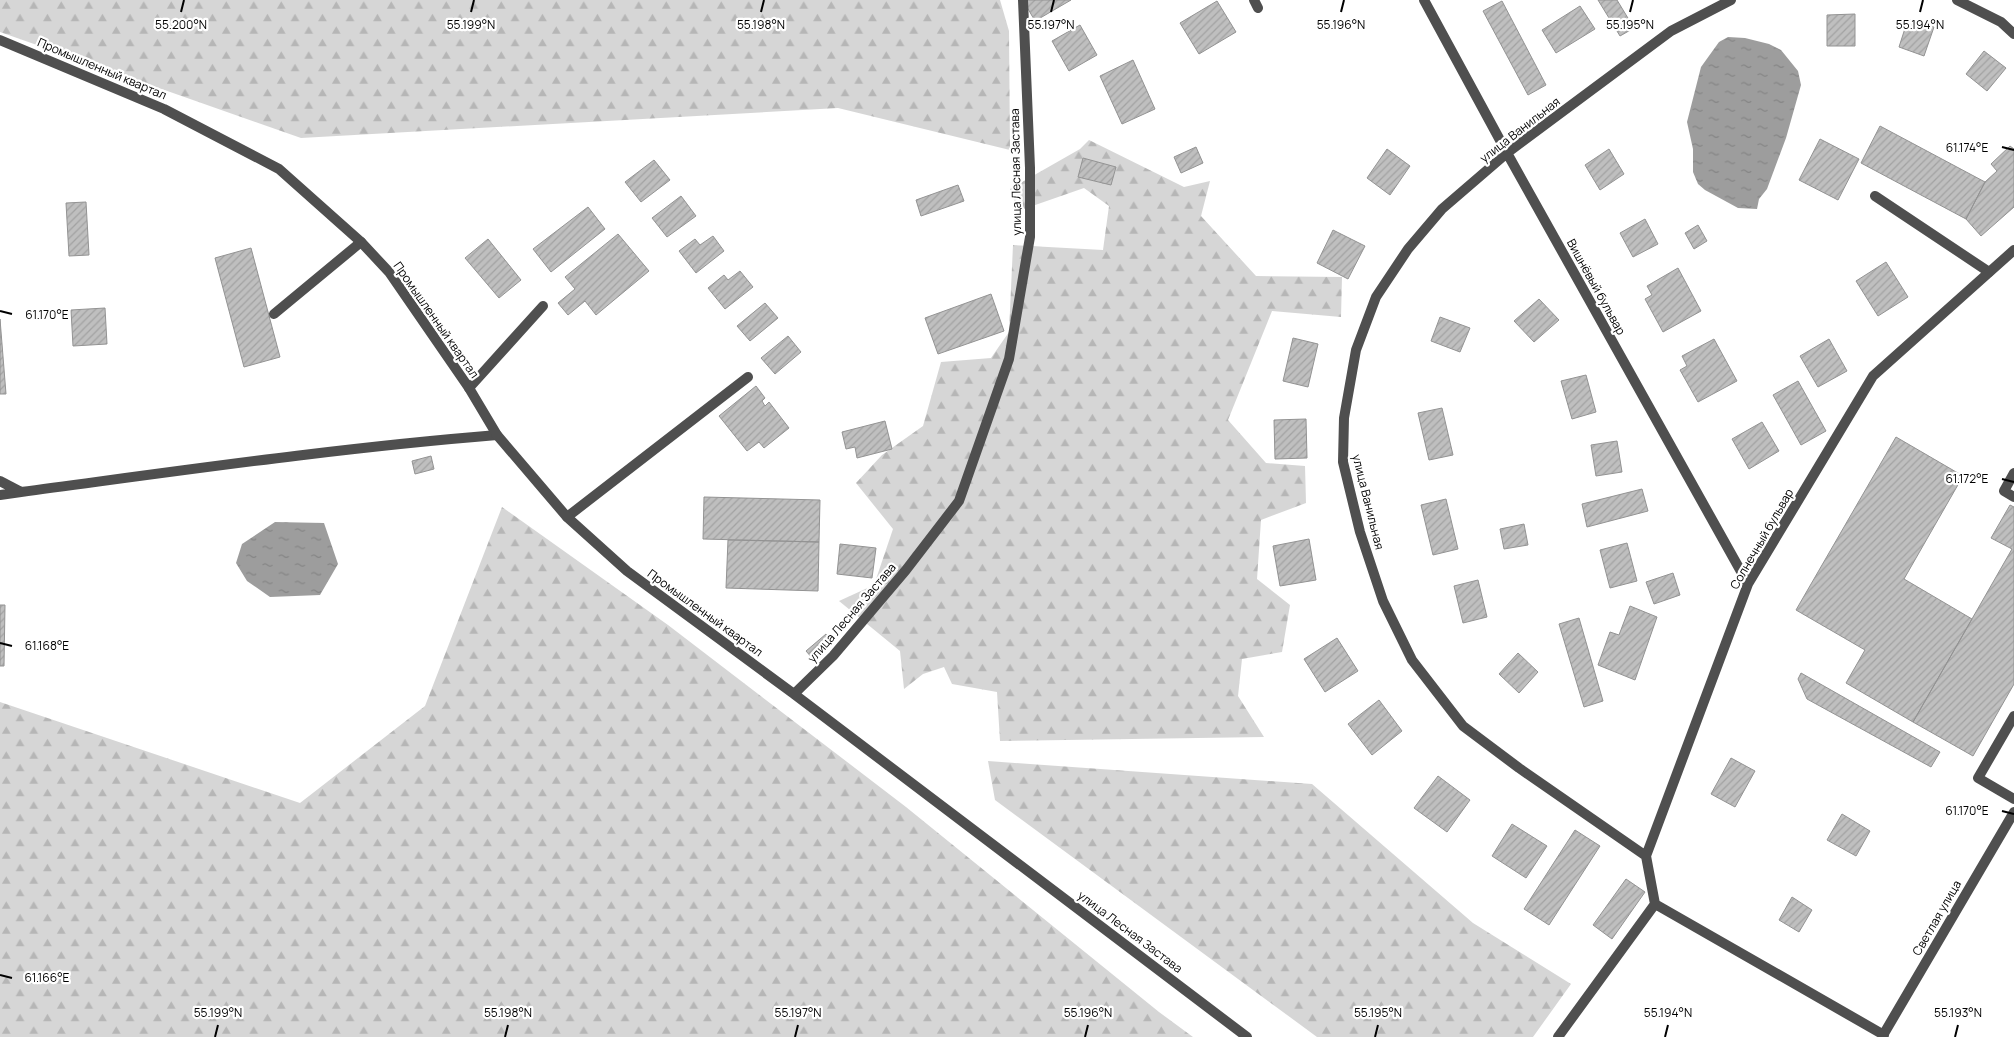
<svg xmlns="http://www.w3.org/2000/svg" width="2014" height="1037" font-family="Manrope,sans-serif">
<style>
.forest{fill:url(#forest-firs)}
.water{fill:url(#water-ripples)}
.building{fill:url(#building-hatch);stroke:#939393}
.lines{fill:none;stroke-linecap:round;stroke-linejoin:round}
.lane{stroke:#4f4f4f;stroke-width:10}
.street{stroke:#4f4f4f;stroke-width:10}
.ticks{fill:none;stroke:#000;stroke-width:2}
.labels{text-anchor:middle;stroke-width:4.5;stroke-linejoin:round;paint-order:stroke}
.street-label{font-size:12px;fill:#000;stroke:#fff}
.ticks-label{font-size:12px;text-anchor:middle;fill:#000;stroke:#fff;stroke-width:4.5;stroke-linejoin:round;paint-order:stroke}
</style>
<defs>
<pattern id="forest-firs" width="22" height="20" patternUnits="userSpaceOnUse" patternTransform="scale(1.25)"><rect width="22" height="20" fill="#d6d6d6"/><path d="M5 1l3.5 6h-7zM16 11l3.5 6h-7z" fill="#b6b6b6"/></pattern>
<pattern id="water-ripples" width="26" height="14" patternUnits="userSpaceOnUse" patternTransform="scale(1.25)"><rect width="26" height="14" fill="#9d9d9d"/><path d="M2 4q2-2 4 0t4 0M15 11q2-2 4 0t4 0" fill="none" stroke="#858585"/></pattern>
<pattern id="building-hatch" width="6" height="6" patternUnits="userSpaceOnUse" patternTransform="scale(1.25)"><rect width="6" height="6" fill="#bfbfbf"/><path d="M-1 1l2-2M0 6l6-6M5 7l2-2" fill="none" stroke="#a2a2a2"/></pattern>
</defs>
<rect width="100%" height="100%" fill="#fff"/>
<path class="forest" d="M0,0H1000L1009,31L1010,150L838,108L301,138L0,32Z
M1089,140L1184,187L1210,181L1201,216L1256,276L1342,277L1341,317L1272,311L1228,420L1266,463L1305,466L1306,503L1261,520L1257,579L1290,605L1282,652L1242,659L1238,696L1264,737L1000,741L997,692L952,684L944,667L923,674L904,689L900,651L839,601L874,585L893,529L856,483L882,455L923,426L941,362L991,358L1009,332L1013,245L1103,250L1109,206L1084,188L1018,211L1010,189L1080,149Z
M502,507L668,625L906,807L1159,1012L1193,1037H0V702L300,803L425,706Z
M988,761L1312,784L1473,923L1571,984L1533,1037H1317L995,800Z"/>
<path class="water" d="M1728,37L1745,38L1769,44L1781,50L1798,71L1801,85L1786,138L1767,189L1759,199L1757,209L1738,208L1705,190L1698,184L1693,172V149L1687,122L1701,67L1719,42Z
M275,522L324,523L338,564L320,595L270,597L247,581L236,563L242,544Z"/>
<path class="building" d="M1027,0H1071L1035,21L1024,2Z
M1598,0H1617L1634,28L1620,36Z
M1217,1L1236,32L1199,54L1180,23Z
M1502,1L1546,85L1528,95L1483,11Z
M1580,6L1595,29L1556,53L1542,30Z
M1855,14V46H1827V15Z
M1908,19L1934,27L1924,56L1899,47Z
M1080,25L1097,55L1069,71L1052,41Z
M1984,51L2006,68L1987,91L1966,74Z
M1133,60L1155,109L1122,124L1100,76Z
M1880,126L1985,182L1966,219L1861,163Z
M1820,139L1859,159L1838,200L1799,180Z
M2010,146L2014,149V207L1981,236L1966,219L1985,182L1997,171L1991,164Z
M1196,147L1203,163L1181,173L1174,157Z
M1387,149L1410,166L1390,195L1367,178Z
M1609,149L1624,174L1600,190L1585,165Z
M1083,158L1116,167L1111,185L1078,177Z
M654,160L670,180L641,202L625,182Z
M958,185L964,201L921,216L916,200Z
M681,196L696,216L667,237L652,218Z
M86,202L89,255L69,256L66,203Z
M588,207L605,229L551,272L533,249Z
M1645,219L1658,244L1633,257L1620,233Z
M1698,225L1707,241L1694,249L1685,233Z
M1333,230L1365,246L1348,279L1317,263Z
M618,234L649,271L596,315L585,301L568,315L558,303L575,289L565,277Z
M713,236L724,251L696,273L679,251L695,239L700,245Z
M488,239L521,280L499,298L465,258Z
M251,248L280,357L244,367L215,258Z
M1886,262L1908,297L1878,316L1856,281Z
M1678,268L1701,311L1663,332L1645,299L1652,295L1647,286Z
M740,271L753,287L725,309L708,288L724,275L728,280Z
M991,294L1004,331L938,354L925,318Z
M1539,299L1559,320L1534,342L1514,321Z
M765,303L778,318L750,341L737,326Z
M105,308L107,344L73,346L71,310Z
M1440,317L1470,328L1460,352L1431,341Z
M0,319L6,394H0Z
M788,336L801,352L775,374L761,358Z
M1293,338L1318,344L1308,387L1283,381Z
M1714,339L1737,381L1698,402L1680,370L1687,366L1682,356Z
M1829,339L1847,371L1818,387L1800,356Z
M1586,375L1596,412L1572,419L1561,381Z
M1798,381L1826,431L1801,445L1773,395Z
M756,386L765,398L762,401L765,406L769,402L789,428L764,448L759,442L747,451L719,416Z
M1442,408L1453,455L1429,460L1418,413Z
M1306,419L1307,458L1275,459L1274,420Z
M885,421L892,449L857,458L855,447L846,449L842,432Z
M1762,422L1779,451L1749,469L1732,439Z
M1896,437L1963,476L1904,579L1972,619L1913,722L1846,683L1865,650L1796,610Z
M1617,441L1622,472L1596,476L1591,445Z
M431,456L434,469L415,474L412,461Z
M1642,489L1648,511L1587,527L1582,504Z
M704,497L820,500L819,542L703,539Z
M1446,499L1458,549L1433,555L1421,505Z
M2010,505L2014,507V684L1973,756L1913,722L2012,549L1991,538Z
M1524,524L1528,545L1504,549L1500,529Z
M1309,539L1316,580L1280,586L1273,546Z
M728,540L819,542L818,591L726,588Z
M1627,543L1637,581L1610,588L1600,550Z
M840,544L876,548L872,578L837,574Z
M1673,573L1680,595L1654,604L1646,582Z
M1478,580L1487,617L1463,623L1454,586Z
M0,605H5L4,666H0Z
M1630,606L1657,617L1635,680L1598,665L1610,632L1619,635Z
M1579,618L1603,701L1584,707L1559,624Z
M826,634L832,642L813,659L806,651Z
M1337,638L1358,671L1325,692L1304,659Z
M1518,653L1538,672L1519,693L1499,674Z
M1801,673L1940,752L1931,767L1807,699L1798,679Z
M1379,700L1402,731L1372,755L1348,724Z
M1731,758L1755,771L1735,807L1711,794Z
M1438,776L1470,800L1447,832L1414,808Z
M1842,814L1870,831L1856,856L1827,840Z
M1512,824L1547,846L1526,878L1492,856Z
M1575,830L1600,846L1549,925L1524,909Z
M1626,879L1645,892L1612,939L1593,925Z
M1792,897L1812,910L1799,932L1779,920Z"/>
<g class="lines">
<path class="lane" d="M1875,196L1989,272
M274,314L361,242
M469,388L543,306
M2014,473L2004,491L2014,497
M0,481L21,492C179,471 337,448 497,435
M0,495L21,492
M567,517L748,377
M2014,716L1978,778L2014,799"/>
<path class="street" d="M1023,0L1030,168V237L1009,359L959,501L906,570L833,656L794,694L1247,1037
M1254,0L1258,8
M1424,0L1507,153L1748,584
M1957,0L2001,22L2014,34
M0,40L164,109L279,169L361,242L389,272L469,388L497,435L567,517L627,571L794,694
M1646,856L1519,768L1463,726L1412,660L1383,601L1360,532L1343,462L1344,418L1356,350L1376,297L1408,249L1442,209L1507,153L1671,31L1731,0
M1655,904L1646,856L1748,584L1873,376L2014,250
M1558,1037L1655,904L1884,1035
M1882,1037L2014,812"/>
</g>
<path class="ticks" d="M181,12L184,0M471,12L474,0M761,12L764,0M1051,12L1054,0M1341,12L1344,0M1630,12L1633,0M1920,12L1923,0M2002,147L2014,150M0,311L12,314M2002,479L2014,482M0,643L12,646M2002,811L2014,814M0,975L12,978M215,1037L218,1025M505,1037L508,1025M795,1037L798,1025M1085,1037L1088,1025M1375,1037L1378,1025M1665,1037L1668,1025M1955,1037L1958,1025"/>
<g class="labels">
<g class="street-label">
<text transform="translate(102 69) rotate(23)" y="4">Промышленный квартал</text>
<text transform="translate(1520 130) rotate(-38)" y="4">улица Ванильная</text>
<text transform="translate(1016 172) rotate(-91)" y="4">улица Лесная Застава</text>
<text transform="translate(1596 287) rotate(61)" y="4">Вишнёвый бульвар</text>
<text transform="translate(436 320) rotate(55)" y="4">Промышленный квартал</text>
<text transform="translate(1368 502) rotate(76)" y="4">улица Ванильная</text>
<text transform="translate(1762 539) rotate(-60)" y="4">Солнечный бульвар</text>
<text transform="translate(705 613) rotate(36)" y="4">Промышленный квартал</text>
<text transform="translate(852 613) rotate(-49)" y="4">улица Лесная Застава</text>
<text transform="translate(1937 918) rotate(-60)" y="4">Светлая улица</text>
<text transform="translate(1130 932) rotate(37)" y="4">улица Лесная Застава</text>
</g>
</g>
<g class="ticks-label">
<text x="181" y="29">55.200°N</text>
<text x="471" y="29">55.199°N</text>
<text x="761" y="29">55.198°N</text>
<text x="1051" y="29">55.197°N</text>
<text x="1341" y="29">55.196°N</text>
<text x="1630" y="29">55.195°N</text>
<text x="1920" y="29">55.194°N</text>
<text x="1967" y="152">61.174°E</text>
<text x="47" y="319">61.170°E</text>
<text x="1967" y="483">61.172°E</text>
<text x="47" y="650">61.168°E</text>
<text x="1967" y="815">61.170°E</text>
<text x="47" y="982">61.166°E</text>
<text x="218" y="1017">55.199°N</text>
<text x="508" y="1017">55.198°N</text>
<text x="798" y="1017">55.197°N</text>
<text x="1088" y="1017">55.196°N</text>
<text x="1378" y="1017">55.195°N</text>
<text x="1668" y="1017">55.194°N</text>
<text x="1958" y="1017">55.193°N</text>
</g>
</svg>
